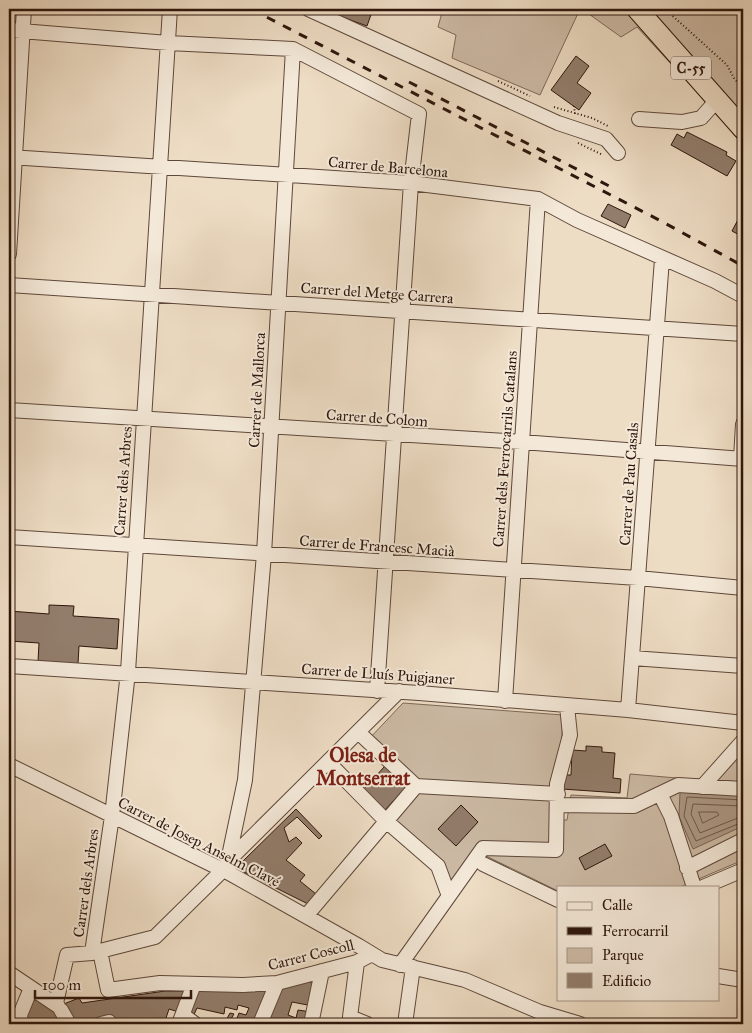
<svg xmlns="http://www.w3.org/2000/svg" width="752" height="1033" font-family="'IM FELL Great Primer',serif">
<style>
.green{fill:#cdbba6;stroke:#7e6859}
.water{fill:#ad9986;stroke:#7a6555}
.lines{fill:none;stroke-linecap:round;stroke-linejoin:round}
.shore{stroke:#6e5849;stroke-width:1}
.building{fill:#927d6c;stroke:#2e160c}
.minor-casing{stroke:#5e483a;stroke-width:16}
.highway-casing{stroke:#2e160c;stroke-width:22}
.path{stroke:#2e160c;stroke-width:2;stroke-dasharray:1 2.5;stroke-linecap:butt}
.minor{stroke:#f4e9d9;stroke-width:14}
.highway{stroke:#eeddc5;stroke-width:20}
.rail{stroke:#2e160c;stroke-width:3;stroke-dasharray:9 9;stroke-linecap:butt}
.labels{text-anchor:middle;stroke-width:4;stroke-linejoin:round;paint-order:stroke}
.shield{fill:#f4e9d9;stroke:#69554a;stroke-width:1}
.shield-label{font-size:14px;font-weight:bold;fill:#2e160c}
.street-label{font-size:15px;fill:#2e160c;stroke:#f4e9d9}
.district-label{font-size:20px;font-weight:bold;fill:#7a1f14;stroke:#f4e9d9}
</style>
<rect width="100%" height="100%" fill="#eeddc5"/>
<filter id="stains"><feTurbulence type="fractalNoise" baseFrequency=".004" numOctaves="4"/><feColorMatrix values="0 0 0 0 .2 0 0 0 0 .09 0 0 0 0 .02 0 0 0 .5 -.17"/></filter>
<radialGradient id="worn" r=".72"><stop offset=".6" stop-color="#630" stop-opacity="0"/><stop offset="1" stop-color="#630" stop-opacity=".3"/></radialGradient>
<path class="green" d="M443,9H580L540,95L452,58L456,35L438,27Z
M582,9H743V104L741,105L743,108V146L722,119L637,27L621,37Z
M403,703L563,715L558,820H567L571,795L627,798L630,774L712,781L743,752V860L680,887H558V891L484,855L453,897L440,869L393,821L420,790L367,741Z"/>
<path class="water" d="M680,792L743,795V826L693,849L679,816Z"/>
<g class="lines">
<path class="shore" d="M743,800L687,797L684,816L696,841L743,822
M743,806L693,804L691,814L700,833L743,816
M699,812H717L719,815L703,823Z"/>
</g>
<path class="building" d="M9,9H15L14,25L9,24Z
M320,9H373L367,26Z
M576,56L589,66L577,83L591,93L579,110L551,90Z
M687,132L727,152L726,155L736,161L727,176L671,145L677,134L684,138Z
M608,204L631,215L625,228L601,216Z
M741,214L743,215V237L732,231Z
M49,605L74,606L73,616L119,619L117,649L79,646L78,664L38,661L39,643L9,641V611L49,614Z
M586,746L602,747V752L615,753L613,778L621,779L620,793L562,789L563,775H571L572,750L586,751Z
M385,766L407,786L384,811L362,791Z
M461,805L478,822L456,846L438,829Z
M296,809L322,836L319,839L297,817L284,828L289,842L296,837L302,843L286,860L305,875L300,881L316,894L308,904L240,870L242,862Z
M605,844L612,856L585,870L579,858Z
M318,976L313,1006L292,1002L288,1015L296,1018L298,1010L311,1012L308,1024H262L278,987Z
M273,988L257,1024H239L236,1021L239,1013L246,1015L249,1008L238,1005L237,1010L225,1007L224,1014L197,1008L192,1019L186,1015L193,990L244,991Z
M165,991H189L182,1013L169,1009L164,1024H133L134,1021L111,1022L109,1018L93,1024H72L61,1005L79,998L82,1003Z
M31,995L52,1006L65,1024H24Z
M230,1013L234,1014L229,1022L232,1024H224Z"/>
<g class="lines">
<g class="minor-casing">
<path id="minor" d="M308,9L558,123L606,139L618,153
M9,30L168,43L293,49L419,114L411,183L377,691
M639,119L682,122L701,118L718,99
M9,157L411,183L538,199L577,220L715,281L743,296
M9,254L24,9
M9,285L743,334
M9,410L522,442L743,459
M741,459L743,424
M9,537L638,578L743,588
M632,658L743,666
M9,666L419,693L628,710L743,723
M505,701L538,199
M628,710L662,259
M358,732L416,786L558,794
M328,762L385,820L438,866L449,896
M9,765L229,873L359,946L382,960L465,980L540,1012L580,1024
M702,787L743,741
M660,794L671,816L694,887
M558,805L634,806L678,785L743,789
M228,861L399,691
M483,864L558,900
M687,868L743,840
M229,873L228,861L245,780L264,554L293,49
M703,887L743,870
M306,916L416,786
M100,951L108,990L160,983L243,985L277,983L357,962L370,955
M92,953L112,816L128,672L170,9
M357,962L350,1017L367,1024
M400,965L483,848L556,850L557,784L570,735L567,706
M9,973L58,1006
M718,976L743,980
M56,1003L67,955L92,953L155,937L223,870
M61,1010L69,1024
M183,1015L195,1024
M21,1024L20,1015L31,988
M101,1024L109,1022L110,1024
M179,1024L194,984
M260,1024L277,983
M311,1024L322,971
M405,1024L413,967"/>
</g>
<g class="highway-casing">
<path id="highway" d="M637,9L743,129"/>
</g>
<path class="path" d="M665,9L727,65L735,80L743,85
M498,81L530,96
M574,106L575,114
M554,107L592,118L608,126
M578,143L603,155"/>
<use href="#minor" class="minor"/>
<use href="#highway" class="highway"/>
<path class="rail" d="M251,9L661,221L743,266
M409,82L611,187"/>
</g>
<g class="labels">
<rect class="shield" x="671" y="56.5" width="40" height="23" rx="4"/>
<g class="shield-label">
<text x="691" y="73">C-55</text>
</g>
<g class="street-label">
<text transform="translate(388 167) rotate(5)" y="5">Carrer de Barcelona</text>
<text transform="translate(377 293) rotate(4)" y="5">Carrer del Metge Carrera</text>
<text transform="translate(257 390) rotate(-87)" y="5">Carrer de Mallorca</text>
<text transform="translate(377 418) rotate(4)" y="5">Carrer de Colom</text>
<text transform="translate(505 449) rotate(-86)" y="5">Carrer dels Ferrocarrils Catalans</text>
<text transform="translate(123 481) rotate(-86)" y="5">Carrer dels Arbres</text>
<text transform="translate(629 484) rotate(-86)" y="5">Carrer de Pau Casals</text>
<text transform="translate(377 546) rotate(4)" y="5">Carrer de Francesc Macià</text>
<text transform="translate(378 674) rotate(4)" y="5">Carrer de Lluís Puigjaner</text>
<text transform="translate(199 842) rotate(27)" y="5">Carrer de Josep Anselm Clavé</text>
<text transform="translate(86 883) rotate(-82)" y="5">Carrer dels Arbres</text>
<text transform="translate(311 955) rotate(-14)" y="5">Carrer Coscoll</text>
</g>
<g class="district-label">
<text x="363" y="762">Olesa de<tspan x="363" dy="23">Montserrat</tspan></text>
</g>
</g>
<rect width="752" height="1033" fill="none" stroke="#eeddc5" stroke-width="30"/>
<rect x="10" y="10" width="732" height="1013" fill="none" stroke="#2e160c" stroke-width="2.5"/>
<rect x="15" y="15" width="722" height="1003" fill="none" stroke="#2e160c"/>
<rect x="557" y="886" width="162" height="115" fill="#f4e9d9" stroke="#a59587"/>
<rect x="567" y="902" width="25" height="8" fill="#f4e9d9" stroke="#a59587"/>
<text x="602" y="910" font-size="15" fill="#2e160c">Calle</text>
<rect x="567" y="927" width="25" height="8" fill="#2e160c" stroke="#a59587"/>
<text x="602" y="936" font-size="15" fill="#2e160c">Ferrocarril</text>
<rect x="567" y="948" width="25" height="15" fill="#cdbba6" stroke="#a59587"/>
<text x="602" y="960" font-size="15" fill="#2e160c">Parque</text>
<rect x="567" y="973" width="25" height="15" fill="#927d6c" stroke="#a59587"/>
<text x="602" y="986" font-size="15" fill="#2e160c">Edificio</text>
<path d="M35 990v8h156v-8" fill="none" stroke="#2e160c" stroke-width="2.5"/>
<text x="42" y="990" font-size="15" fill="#2e160c" stroke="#f4e9d9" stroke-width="4" paint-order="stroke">100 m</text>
<rect width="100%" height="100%" filter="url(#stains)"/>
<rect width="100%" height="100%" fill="url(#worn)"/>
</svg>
